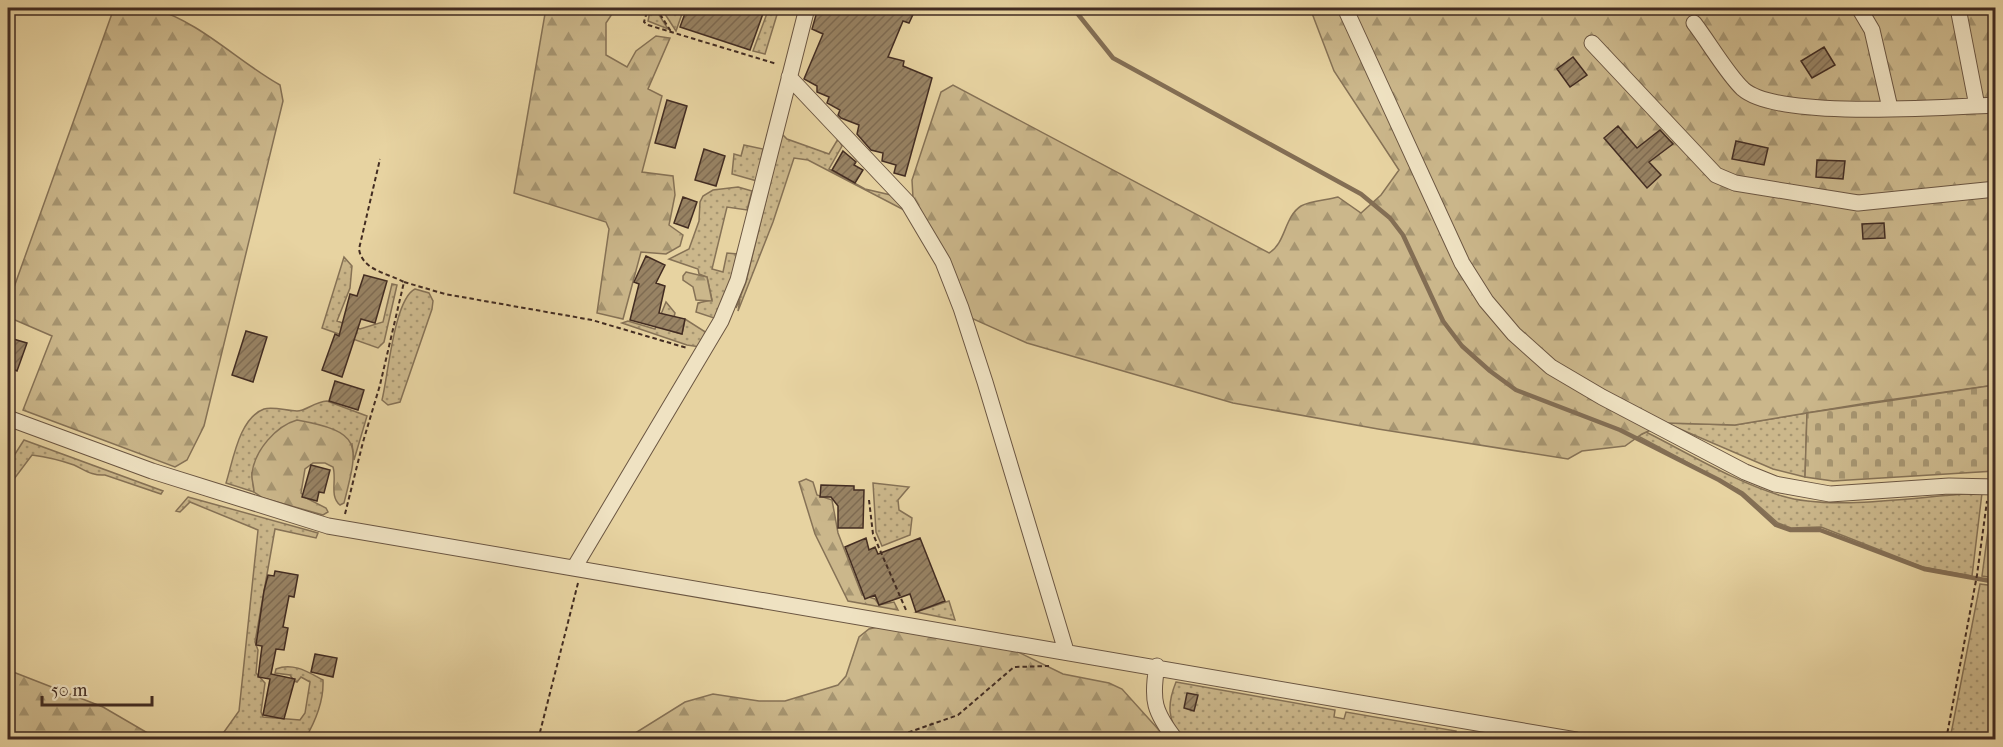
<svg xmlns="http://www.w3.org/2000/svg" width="2003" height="747" font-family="'IM FELL French Canon',serif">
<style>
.grass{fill:url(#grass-dots);stroke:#867256;stroke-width:1.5}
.forest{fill:url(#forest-firs);stroke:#867256;stroke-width:1.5}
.cemetery{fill:url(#cemetery-stones);stroke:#867256;stroke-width:1.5}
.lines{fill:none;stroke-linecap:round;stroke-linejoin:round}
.stream{stroke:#836e54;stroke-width:4.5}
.building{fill:url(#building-hatch);stroke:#422c22;stroke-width:1.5}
.minor-casing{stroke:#6b5642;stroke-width:17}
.path{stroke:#422c22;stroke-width:2;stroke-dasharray:4.5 3;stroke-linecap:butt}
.minor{stroke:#efe2c2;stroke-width:15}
</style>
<defs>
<pattern id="grass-dots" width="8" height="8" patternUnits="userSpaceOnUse" patternTransform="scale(1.5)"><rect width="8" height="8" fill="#cbb78b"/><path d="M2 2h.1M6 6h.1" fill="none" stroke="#a69571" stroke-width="1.8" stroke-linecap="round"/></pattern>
<pattern id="forest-firs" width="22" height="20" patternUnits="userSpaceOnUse" patternTransform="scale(1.5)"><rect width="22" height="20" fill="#cbb78b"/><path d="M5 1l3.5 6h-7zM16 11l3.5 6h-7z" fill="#a69571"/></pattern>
<pattern id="cemetery-stones" width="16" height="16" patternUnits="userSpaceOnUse" patternTransform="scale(1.5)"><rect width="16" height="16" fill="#cbb78b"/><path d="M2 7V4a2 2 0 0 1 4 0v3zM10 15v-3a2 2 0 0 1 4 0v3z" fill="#a69571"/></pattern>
<pattern id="building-hatch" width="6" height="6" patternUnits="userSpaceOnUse" patternTransform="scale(1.5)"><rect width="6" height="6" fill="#988364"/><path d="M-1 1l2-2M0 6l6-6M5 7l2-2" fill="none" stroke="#7e6b52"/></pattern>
</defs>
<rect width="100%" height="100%" fill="#e7d3a1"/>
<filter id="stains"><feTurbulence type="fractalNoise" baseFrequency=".00333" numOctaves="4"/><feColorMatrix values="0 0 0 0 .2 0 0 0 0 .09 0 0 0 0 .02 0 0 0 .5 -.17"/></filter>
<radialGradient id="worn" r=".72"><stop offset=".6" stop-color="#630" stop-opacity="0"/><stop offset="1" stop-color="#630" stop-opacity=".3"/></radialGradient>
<path class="grass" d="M661,8H684L676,31Z
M769,8H779L765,54L753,51Z
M656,10L668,29L648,21L650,11Z
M782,134L787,139L829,154L838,139L842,146L829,169L865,189L895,196L904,210L808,160L794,158L773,222L738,311L740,299L736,308L746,282Z
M744,145L763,149L757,181L732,174L734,154L741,156Z
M738,187L752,191L747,210L727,207L712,269L723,272L727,253L737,254C733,270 727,308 714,318L696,312L698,303L712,300L707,277L699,274L698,269L669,259L689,249L699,221L700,202L703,196L713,190Z
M344,257L352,266L350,288L337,321L360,329L383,322L392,284L397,285L384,342L378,348L322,328Z
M415,289L429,293L433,301L432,309L400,402L388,405L382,400C388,377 394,299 415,289Z
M666,302L675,313L671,331L682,334L685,319L707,333L700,347L687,345L622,323L628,321L655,329Z
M327,401L367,416L354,460L352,444L252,473L254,492L226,483C233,461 239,418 264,409C273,406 287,411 297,411C306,411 314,402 327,401Z
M1807,413L1805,477L1773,469L1666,423L1735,425Z
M1646,432C1690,454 1735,482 1782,496C1834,512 1926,495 1982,493L1972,576L1923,567L1821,527L1791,528L1778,523L1743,492L1638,436Z
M24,440L163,491L161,494L105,475C92,476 85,470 74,465C60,460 47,457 32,455L8,487V465Z
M873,483L909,487L898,500L899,510L912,518L910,535L882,546L876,532Z
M1993,494H1995V578L1982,576Z
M188,497L318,533L316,538L275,529L255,642L258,650L256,673L265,683L261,712L263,717L300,720L305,713L310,682L301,677L297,682L294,681L290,675L275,673L276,669C293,662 308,672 323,680C324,701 315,722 305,739L271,737L270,739H219L239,711L258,530L190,502L180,512L176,511Z
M1980,584L1995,586V739H1950Z
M949,601L955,620L916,612Z
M1176,682L1335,710L1334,717L1344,719L1346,712L1456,731L1454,740L1183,739C1167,721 1167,704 1176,682Z"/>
<path class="forest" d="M114,8C126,7 141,5 152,8C201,22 237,61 280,85L283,101L204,426L187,460L175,467L23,410L52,336L8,317V304Z
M546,8H616L606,23V55L627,67L636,51L656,36L670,38L648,89L662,96L642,172L673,176L675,195L669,225L683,235L680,246L666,254L641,252L623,319L597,313L609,229L606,222L514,193Z
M1310,8H1995V385L1867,403L1735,425L1666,423L1642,434L1625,446L1582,451L1568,459L1378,429L1233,403L1027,343L971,318L913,198L912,180L941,92L953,85L1269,253C1286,243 1284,217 1301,206C1310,201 1327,200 1338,197L1361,213L1381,195L1399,170L1334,71Z
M686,272L707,277L712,301L696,300L693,287L683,280V276Z
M297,420C363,432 359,444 344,503L340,505C329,496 337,480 333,467L325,463H313L305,469L301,493L306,498L326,508L328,512L323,515L263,498L254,492C254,486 251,478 252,473C255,450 276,426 297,420Z
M806,479L813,482L817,495L832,500L838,533L862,595L875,599L879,605L894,602L898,610L848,601L815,534L799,482Z
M882,626L1014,650L1063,674L1109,683L1122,689L1167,739L624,740L685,702L713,694L759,701H785L838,685L846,676L859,637L869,629Z
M8,670L103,707L158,739H8Z"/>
<path class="cemetery" d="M1995,385V471L1833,481L1805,477L1807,413Z"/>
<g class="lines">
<path class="stream" d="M1073,8L1113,58L1361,194L1390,218L1403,235L1443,321L1462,346L1490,371L1516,390L1620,430L1719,480L1742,494L1776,525L1790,530H1820L1924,569L1996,582"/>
</g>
<path class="building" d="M687,8H765L750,50L680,27Z
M818,8H916L909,23L903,21L888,57L904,61L903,66L932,78L905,176L894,173L896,165L882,161L883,153L871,150L857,134L859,125L841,118L838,115L840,110L827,103L829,97L817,92V86L804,79L823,34L812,29Z
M1824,47L1835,65L1812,78L1801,61Z
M1573,57L1587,75L1570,87L1557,69Z
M667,100L687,106L675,148L655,143Z
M1618,126L1637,148L1660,130L1673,144L1649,162L1661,175L1647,188L1604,138Z
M1736,141L1768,148L1764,165L1732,159Z
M704,149L725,156L716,186L695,180Z
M843,151L856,162L854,165L863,170L855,183L832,170Z
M1817,160L1845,161L1843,179L1816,177Z
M683,197L697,202L688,228L674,223Z
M1884,223L1885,238L1863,239L1862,224Z
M646,256L665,265L656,283L665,286L659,313L685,319L682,334L630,320L639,284L634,282Z
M364,275L387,281L375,323L361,319L342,377L322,370L335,334L339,336L350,294L357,296Z
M246,331L267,337L253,382L232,375Z
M10,338L27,343L17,371L8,367Z
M335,381L364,390L358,410L329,401Z
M311,465L330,470L324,493L319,492L317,501L302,497Z
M821,485L854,486V490H864L863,528H838V506L831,497H820Z
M866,538L869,550L875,547L878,554L920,538L945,601L916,612L910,594L879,605L875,595L865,599L845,547Z
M275,571L298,575L294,597L289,596L283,627L288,628L284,650L276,649L271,674L295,679L284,719L263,715L270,679L258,677L262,646L256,645L264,591L268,575L274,576Z
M315,654L337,658L333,677L311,672Z
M1187,693L1198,695L1194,711L1184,708Z"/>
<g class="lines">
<g class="minor-casing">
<path id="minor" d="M1345,8L1462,263L1486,301L1514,334L1551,367L1602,397L1745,472L1775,484L1830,494L1949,486L1996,487
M1859,8L1872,30L1890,108
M1958,8L1977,106
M1694,23C1708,41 1727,74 1743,89C1778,120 1945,107 1996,105
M1592,43L1716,175L1735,183L1858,203L1996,189
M789,77L908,203L943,262L961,308L985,382L1066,651
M8,418L152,471L328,526L1576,740
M574,568L721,321L738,280L807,8
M1157,666C1151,700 1154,712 1176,740"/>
</g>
<path class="path" d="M651,8H648L644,22L648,25L777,64
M656,8L672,33
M404,282L445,294L592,320L687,348
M869,500L873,534L906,610
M345,514L363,442L380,385L404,282C387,273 362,270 359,249L380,159
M538,740L578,583
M887,740L958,715L1014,667L1049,666
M1946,740L1977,575L1987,501"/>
<use href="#minor" class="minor"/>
</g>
<rect width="2003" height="747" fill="none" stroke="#e7d3a1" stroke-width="30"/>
<rect x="9" y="9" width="1985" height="729" fill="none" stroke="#422c22" stroke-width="3"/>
<rect x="15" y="15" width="1973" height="717" fill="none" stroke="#422c22" stroke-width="1.5"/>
<path d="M42 696v9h110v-9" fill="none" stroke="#422c22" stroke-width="3"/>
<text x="51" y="696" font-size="18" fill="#422c22" stroke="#efe2c2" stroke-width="4.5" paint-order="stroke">50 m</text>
<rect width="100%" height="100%" filter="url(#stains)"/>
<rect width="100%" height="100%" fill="url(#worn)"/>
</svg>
